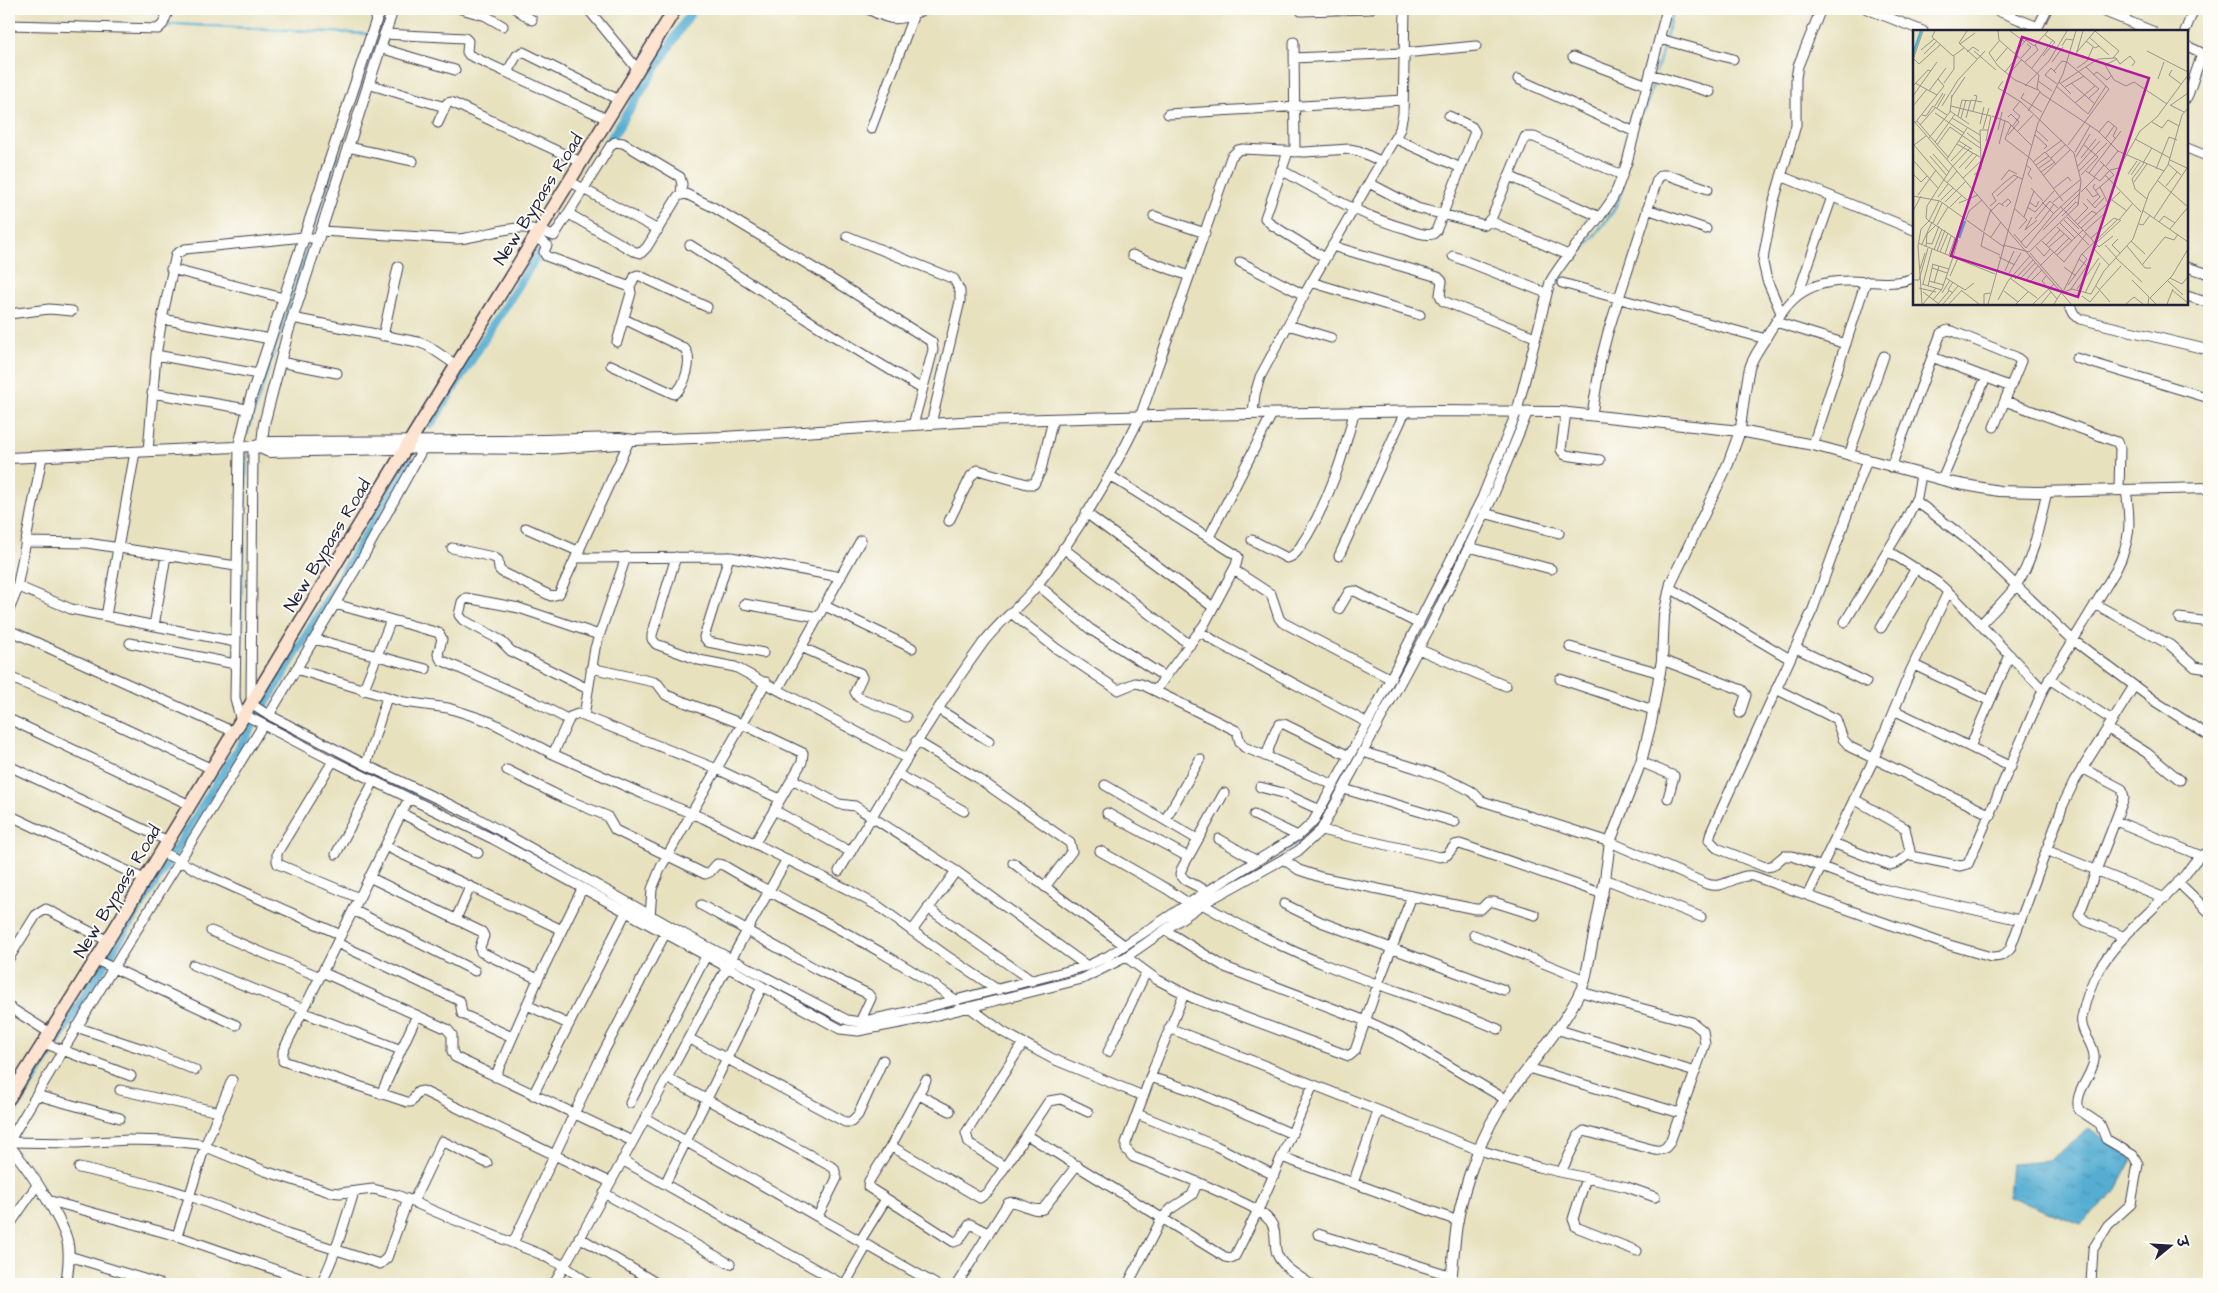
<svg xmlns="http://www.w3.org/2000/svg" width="2218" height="1293" font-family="'Architects Daughter','Playpen Sans Deva',sans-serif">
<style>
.water{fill:url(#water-ripples);stroke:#3b6886}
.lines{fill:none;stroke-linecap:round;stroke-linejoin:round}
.stream{stroke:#54add2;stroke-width:2.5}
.canal{stroke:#54add2;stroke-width:9}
.minor-casing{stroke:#403f4f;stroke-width:11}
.tertiary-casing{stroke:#403f4f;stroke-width:12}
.secondary-casing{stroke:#403f4f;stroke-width:15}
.minor{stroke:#fff;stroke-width:9}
.tertiary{stroke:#fff;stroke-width:10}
.secondary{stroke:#fde4d1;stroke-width:12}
.labels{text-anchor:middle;stroke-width:4;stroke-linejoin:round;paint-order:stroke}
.street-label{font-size:18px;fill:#22223b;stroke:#fdfcf7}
.inset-river{fill:none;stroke:#54add2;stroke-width:2.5}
.inset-road{fill:none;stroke:#98958a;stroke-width:1}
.view{fill:#b5179e;fill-opacity:0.15;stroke:#b5179e;stroke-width:2.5}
.inset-edge{fill:none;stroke:#22223b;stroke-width:2.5}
</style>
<defs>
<pattern id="water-ripples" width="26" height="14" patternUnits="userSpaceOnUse" patternTransform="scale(1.25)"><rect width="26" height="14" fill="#54add2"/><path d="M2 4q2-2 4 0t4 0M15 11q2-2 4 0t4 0" fill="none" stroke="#458cac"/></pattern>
</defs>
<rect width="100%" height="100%" fill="#fdfcf7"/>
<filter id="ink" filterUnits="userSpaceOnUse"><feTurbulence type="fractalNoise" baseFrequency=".02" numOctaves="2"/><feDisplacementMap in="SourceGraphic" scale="10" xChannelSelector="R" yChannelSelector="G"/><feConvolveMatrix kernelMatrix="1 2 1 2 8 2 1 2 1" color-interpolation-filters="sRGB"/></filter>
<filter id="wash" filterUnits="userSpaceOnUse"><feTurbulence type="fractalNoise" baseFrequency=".0096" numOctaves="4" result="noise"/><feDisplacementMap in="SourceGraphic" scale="20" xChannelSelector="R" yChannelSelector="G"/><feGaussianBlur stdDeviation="1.12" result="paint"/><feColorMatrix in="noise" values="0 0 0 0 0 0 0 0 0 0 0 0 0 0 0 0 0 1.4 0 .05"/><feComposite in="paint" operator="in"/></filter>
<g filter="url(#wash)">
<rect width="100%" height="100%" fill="#e7e1be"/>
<path class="water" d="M2089,1129L2133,1159L2115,1193L2081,1224L2008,1197L2011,1164L2049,1161Z"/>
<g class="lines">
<path class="stream" d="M163,28L174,24L369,34
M1666,38L1673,9
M1656,72L1665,43
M355,100L379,35L386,9
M1645,111L1655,78
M311,235L337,155
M1552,292C1567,260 1597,238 1615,208C1619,201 1621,193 1623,186
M1528,388L1536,356
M247,434L310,240
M1499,468L1512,439
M1407,656L1443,588L1464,543
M243,706L241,607L247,452
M265,718L384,780L466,817L503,837
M1319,819L1342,782L1369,730
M1254,867L1303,840L1310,834L1316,824
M1132,945L1165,924
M958,1004L1089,971"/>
<path class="canal" d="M605,148L693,9
M431,424L554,229
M9,1118L259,715L410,460"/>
</g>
</g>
<g filter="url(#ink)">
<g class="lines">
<g class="minor-casing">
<path id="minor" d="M461,9L486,16L503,26
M516,9L532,20
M588,9L638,70
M868,9C895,23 898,21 925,9
M1867,9L1923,31
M1993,9L2038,27
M2098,9L2152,31
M1301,11L1370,9
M9,25L158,29L163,24L169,9
M2036,31L2047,9
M2185,31L2194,9
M384,34L465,38L468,41L467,52L469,55L607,119
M1660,39L1733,59
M1294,42L1295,152
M2187,46L2200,52L2201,57L2187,98
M380,48L455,70
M1573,57L1647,85
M1294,58L1404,53L1476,46
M507,72L517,55L523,52L619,100
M1650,74L1710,92
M1518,79L1635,132
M368,84L445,107
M1168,114L1403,100
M438,123L447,103L451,102L581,162
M871,129L914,14
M1396,139L1461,168
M348,147L413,161
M2187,148L2209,157
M1288,152L1265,218L1272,225L1325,258
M1281,170C1324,193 1360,216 1407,229C1415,232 1424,236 1433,234L1436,231L1475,132L1472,127L1449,116
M1509,176L1600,217
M1781,176L1914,230
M569,181L658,230
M1369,183L1417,208L1485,225L1492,217L1525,137H1534L1622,175
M1647,209L1706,229
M569,214L633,251L641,253L647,247L678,196L686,194L713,207L822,273L932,342L933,350L913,425
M1154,216L1205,233
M1490,221L1568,255
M321,231L457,239C480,238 501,227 524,228C535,228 544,233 554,236L611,145L615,142L623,143L680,177L682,184L681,194
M847,236L954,279L960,291V301L931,424
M535,237L547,245L544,252L546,256L630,287L631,293L617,342
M690,245L832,335L922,389
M1332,246L1438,277L1442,281L1440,295L1443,301L1535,337
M1132,255L1189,276
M1453,256L1546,293
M1240,262L1304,295
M2187,267L2209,274
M171,269L283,298
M1311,282L1420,315
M1562,283L1766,339
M630,287L635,276L638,275L707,307
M1798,294L1832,197
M2187,296L2209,303
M2069,304L2074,314L2080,319L2209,350
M1781,313L1767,280L1763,263L1764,253L1774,201L1796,125V78L1798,66L1821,9
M9,314L49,309L72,311
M292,318L418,342L428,346L456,365
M162,319L270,339
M1776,322L1846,344
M1288,325L1331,338
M383,336L398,267
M156,355L258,374
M1932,357L2011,387
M2076,358L2209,398
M280,362L337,373
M611,365L674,394C685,387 694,358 684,348L624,319
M152,393L247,409
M2005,401L2117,442L2120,448L2119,490
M1566,412L1561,450L1565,455L1600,460
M1253,413L1255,394L1260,377L1304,295L1400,129L1403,114L1405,9
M1592,414L1601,359L1608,332L1657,180L1661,175H1668L1708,189
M1740,431C1743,411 1745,390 1749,370C1752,357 1761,347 1767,336C1788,301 1801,282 1846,281C1865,280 1898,287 1914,277
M1813,445L1866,281
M239,446L235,698L241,721
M253,446L251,704L265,713L366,765L472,815L684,934L847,1020L860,1022L917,1010L1087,966L1108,956L1203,894L1300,834L1313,822L1373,713L1482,498L1517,411L1550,282C1566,253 1592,230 1611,201C1618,190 1622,175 1627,162L1667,9
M148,451L156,355L162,319L176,254L185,249L304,237L318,239
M1849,455L1884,356
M1867,460L1813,609L1711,832L1709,840L1717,848L1765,867L1772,866L1784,856H1792L1878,888L2020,920
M1891,467L1941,333L1948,330L1952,331L2016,357L2021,361L1994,427
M1109,475L1235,554L1238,557L1236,565L1204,625L1155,691
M1942,480L1986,377
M1916,501L1973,544L2073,640L2156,702L2209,736
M1086,513L1213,607
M1484,513L1559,533
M949,521L971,476L978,470L1027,484H1034L1041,470L1053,419
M526,528L580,552
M1209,537L1272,414
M1252,540L1287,558C1297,556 1301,544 1307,536C1330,497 1343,457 1354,413
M25,542L87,543L236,566
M1469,547L1551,569
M452,548L493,557L498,560L499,569L502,572L551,596L559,594L629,441
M1063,548L1190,645
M1888,551L1937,582L1956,599L2043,690
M1339,556L1405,412
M676,557L652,635V639L656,644L699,660L735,667L906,758
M729,557L704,637L708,642L763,653
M577,558L731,557L841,577
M1234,570L1271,594L1279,618L1282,622L1391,679
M1037,584L1090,629L1165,677
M17,586L71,609L235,642
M1670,588L1790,659
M335,604L439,633L442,639L438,654L441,660L535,702L569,720
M744,604L818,617
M2095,604L2170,645L2195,667L2209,669
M825,606L912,648
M1339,609L1349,592L1355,591L1419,624
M9,610L16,593L42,457
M1011,613L1057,649L1118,690L1135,683L1141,684L1237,731L1240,742L1244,747L1334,785
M106,616L135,452
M2179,618L2209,622
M1845,622L1905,522L1917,497L1921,475
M1980,625C1992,612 2007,599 2017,584C2035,557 2039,522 2047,492
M154,626L166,556
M1881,628L1916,568
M9,630L234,732
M1199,631L1218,643L1368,723
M314,639L426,669
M130,643L235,664
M801,647L860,673L862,677L855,692L858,697L906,717
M1570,647L1660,673
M1796,648L1866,682
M1418,649L1506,686
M1662,660L1742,690L1746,695L1740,713
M1914,665L1990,701
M591,668L654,682L658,684L666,695L742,724L803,753L802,762L755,843
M296,669L404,702L448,708L464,713L491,722L553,754L643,794L703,818L845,888L878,906L944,954L998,990
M9,677L57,697L212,769
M1560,679L1653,710
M2049,679L2112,720
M588,689L511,651L500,640L463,620L459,615L462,602L466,598L519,608L599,635
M778,689L861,540
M1776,689L1836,719L1843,739L1850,747L1991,815
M363,691L391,620
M938,709L989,741
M1894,710L2011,767
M245,715L333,761L493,839L840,1029L858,1031L926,1018L1082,979L1126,957L1204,903L1298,851L1321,830L1429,629L1464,557L1494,494L1528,411
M269,715L363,557L423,448
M584,716L595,648L626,557
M9,719L190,805
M2107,728L2147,753L2180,780
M916,741L979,779L1070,843L1072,851L1045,887
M1970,747L2010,655
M1363,752C1399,763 1438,773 1471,791C1476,794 1477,798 1482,801L1610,842L1707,884C1724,890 1735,874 1753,876L1939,942L1991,957C2000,957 2004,956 2010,949L2063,805L2074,782L2134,686
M553,754L570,717L578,714L717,769L780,799
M1266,756L1276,729L1280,724H1284L1349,756
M333,761L277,853V861L278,864L359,898
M1641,762L1674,776L1668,798
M366,765L387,697
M9,766L168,841
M2082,768L2122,789L2124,798L2079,915L2086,921L2125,937
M507,770L563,798L607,816L615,830L705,874L710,872L717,864L723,865C800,911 884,948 957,1001
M897,774L964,811
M792,779L839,804L855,806L956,871L1087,966
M1105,785L1197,839
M1260,787L1283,793L1320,810
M1344,789L1455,822
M409,798L283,1051V1061L407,1102H411L418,1092L423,1091L610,1182
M1854,799L1905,828L1911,856L1960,866L1968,864L2043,690L2116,570C2131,540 2131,523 2126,490
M774,810L851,852
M401,813L478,853
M1107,813L1188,857
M9,815L144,879
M1254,815L1298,836
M1165,820L1200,759
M2116,821L2201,856
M1321,830L1440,857L1447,855L1455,845L1460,844L1603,894
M1219,839L1257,861
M1833,843L1890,865L1897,863L1909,854
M385,846L562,930
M2046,850L2165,898
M1100,851L1167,889L1188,903
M162,852L206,875L341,935
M336,854L374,781
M1283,859L1299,870L1320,877L1475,909H1481L1488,902H1494L1535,915
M1013,863L1124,945
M839,871C886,794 930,716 983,643C998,623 1019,607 1035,588C1076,536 1111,476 1140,417L1231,157L1238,150L1243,149L1305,152L1349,149L1359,151L1382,162
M369,877L482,932L484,936L480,947L481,952L538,979
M1605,879L1701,917
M2178,882L2209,912
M1207,891L1185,880L1180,874L1181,870L1224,793
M1808,894L1872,763L1910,672L1948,592
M1202,904C1242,927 1283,948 1326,965C1382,988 1442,1004 1498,1029
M1284,904L1321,922L1504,990
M701,905L816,969L868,994L871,998L860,1022
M928,908L1032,981
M353,910L475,971
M650,917L652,889L661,867L766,682
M456,919L470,887
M1165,930L1225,967L1371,1023L1399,1036L1505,1099
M211,931L320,977
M912,931L956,871
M1474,935L1585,980
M337,943L460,1001L462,1014L512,1037
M1126,957L1156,979L1193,998L1349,1056L1355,1051L1378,984L1412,896
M9,958L36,915L46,909L108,941
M96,960L236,1025
M193,965L304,1009
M322,972L447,1029L452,1035V1051L455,1057L632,1141
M1184,994L1156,1062L1126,1143V1149L1133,1157C1166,1169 1199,1182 1231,1197C1245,1204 1260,1209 1270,1221C1278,1231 1273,1243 1277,1254C1282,1267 1299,1276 1310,1284
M527,1005L568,1024
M9,1007L50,1033
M969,1007L1003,1032L1053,1059L1143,1096
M302,1012L401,1050
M76,1027L149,1051L195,1070
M1169,1028L1479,1150L1538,1167L1627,1187L1655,1197
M1556,1029L1695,1072
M690,1039L845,1122H851L858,1115L883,1060
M44,1043L131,1076
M1108,1052L1146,972
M1528,1068L1680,1113
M495,1077L539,977L582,889
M1150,1077L1194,1091L1292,1134
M667,1078L834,1168L837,1178L818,1216
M926,1080L891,1146L869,1181L868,1187L954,1242L959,1240L970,1224L988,1233
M120,1090L219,1112
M381,1094L417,1015
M36,1095L120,1118
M533,1095L626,912
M919,1095L950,1111
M630,1103L706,956
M1137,1114L1216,1146L1274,1175
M645,1118L935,1284
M1027,1135L1225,1257L1231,1258L1235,1256L1260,1206L1313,1085
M9,1142L77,1143L129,1140L170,1141L199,1144L265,1171L330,1192L340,1193L373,1189L397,1195L450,1218L540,1254L564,1266L590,1284
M9,1142C90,1001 179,864 263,725
M891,1146L980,1198L989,1191L1049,1101L1061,1099L1088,1112
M1282,1157L1458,1221
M622,1160L842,1284
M1005,1167L969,1143L966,1133L1023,1043
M79,1168L158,1186L190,1196L287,1234L380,1264L387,1258L408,1199
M1561,1172L1579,1135L1584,1131L1655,1150C1663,1151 1666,1148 1670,1142L1705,1044L1703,1031L1692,1022L1581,992
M1586,1178L1573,1219L1576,1227L1637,1251
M1353,1183L1378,1111
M665,1184L762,987
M604,1193L730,1264
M47,1200L177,1236L317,1284
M413,1202L442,1141L487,1163
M9,1226L37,1185
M1318,1234L1452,1276
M177,1236L205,1146L232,1080
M579,1237L658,1284
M860,1241L886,1199
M513,1243L600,1059L665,934
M69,1256L160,1284
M126,1284L128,1274
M318,1284C329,1278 349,1208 354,1192
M554,1284C634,1144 707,999 787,859
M845,1284L867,1245
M957,1284L1008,1203C1020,1199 1030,1213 1043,1209L1077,1165
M1128,1284L1162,1218L1172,1208L1192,1195L1198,1182
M2091,1284L2093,1249L2108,1225L2131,1204L2138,1164L2133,1155L2106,1139L2100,1124L2079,1110C2073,1093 2092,1077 2094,1060C2096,1044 2079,1033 2082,1017C2085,1002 2091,984 2098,971C2118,936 2159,906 2185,875C2191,867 2198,854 2209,853"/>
</g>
<g class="tertiary-casing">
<path id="tertiary" d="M262,444L264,424L288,332L393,9
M239,446L250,400L380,9
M255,446L269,452L432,448L546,449L619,444L628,442
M9,458L255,446L268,442L503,441L619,438L634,440L724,437L977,421L1191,415L1434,411L1559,412L1740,431L1813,445L1954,483L1999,491L2037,492L2209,488
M9,1146C25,1163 65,1222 68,1245C70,1258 68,1271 66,1284
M1451,1284C1453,1264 1454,1244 1457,1224C1464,1183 1483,1130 1507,1097C1531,1062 1571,1019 1585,980L1605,879L1610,842L1641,762L1651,723L1662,660L1664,615L1671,583L1728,464L1740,431"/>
</g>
<g class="secondary-casing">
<path id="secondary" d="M9,1098L102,950L410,441L675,9"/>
</g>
<use href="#minor" class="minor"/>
<use href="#tertiary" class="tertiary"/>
<use href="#secondary" class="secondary"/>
</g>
</g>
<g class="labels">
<g class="street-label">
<text transform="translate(538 199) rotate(-58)" y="6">New Bypass Road</text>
<text transform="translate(327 545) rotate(-59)" y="6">New Bypass Road</text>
<text transform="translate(117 891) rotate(-59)" y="6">New Bypass Road</text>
</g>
</g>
<g transform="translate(1913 30)">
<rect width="275" height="275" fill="#e7e1be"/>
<path class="inset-river" d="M0,24L8,1M46,208L52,191"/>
<path class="inset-road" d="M22,1L19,7L40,26L51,18M54,1L46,13L64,29M85,1L86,10L126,45L124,58L129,64L185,101L205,121L251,141M97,1L112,12M182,1L206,21L200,28M176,7L196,25M86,11L76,23L85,36L102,50L125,60M173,11L182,18L186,16M47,14L62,3M149,16L153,9L160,10M8,20L21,9M61,21L83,40M234,21L275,42M54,22L60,17L66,21M164,22L182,1M102,23L113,10L121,16L135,1M156,23L171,26M11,24L24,11M163,25L170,1M130,26L142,12L132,5M108,28L118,17L114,14M1,29L6,34L28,14M204,29L192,35L201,50L213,56L221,52L254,74M0,30L10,1M83,31L95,17M112,32L125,20L122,15M139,32L150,17M154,32L186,59L176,68M119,38L140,10M164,38L174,31L180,17M259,40L256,45L268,54M141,41L149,31L154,32M92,42L105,26M143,43L138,38L132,45L144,54M95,45L109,29M180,45L184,42L194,50L198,46M245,49L251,32M125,51L139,61M146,52L158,64M2,53L24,65M31,53L41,39V26M148,53L185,29L203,28L207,34L217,26L222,32L219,36M158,53L182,74M0,56L15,40L18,41M112,56L136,31L154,1M143,56L175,84L193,56M152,57L171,46M16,61L33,38M111,63L108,68L129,82M0,66L24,32M38,68L52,47M162,73L182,56M257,75L271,82M258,75L275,63M0,76L14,59M22,76L30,63M29,76L45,50L72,21M38,76L78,86L73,111M24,78L32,64M37,81L56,94M60,81L64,66L61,65M115,81L127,62M22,83L51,103M9,85L13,86L20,76L34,85M45,86L49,70L58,71M79,86L95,92L118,115M39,88L67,105M48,88L53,70M53,88L58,70L69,72M0,90L158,274M4,91L35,127M239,92L249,98L255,90L266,96M2,93L31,56L25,49M67,94L71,77M7,95L23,77M98,95L92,109L118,129L150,171M37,97L67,118M99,97L107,86L100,80L107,71M80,98L85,80M70,99L76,78M85,100L89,82M123,100L135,111M104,102L120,85M186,102L195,91L204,98L200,106L203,109M54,103L67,113M95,105L106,92L98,84L95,87M122,105L134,116L131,119M16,108L37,82L39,65M192,109L201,96M222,109L257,128M46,111L59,119M22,112L42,84M0,114L31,150M44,114L67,127M86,114L92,91M1,115L13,106M24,115L37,97M155,115L196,59L173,37M133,122L149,110M162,122L177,96M20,124L36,142M17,126L34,146M163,127L177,104M138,128L153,114M168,128L183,109M34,129L54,98M0,130L25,158M38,131L53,115M120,132L132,122L143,134M230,133L239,118M231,133L219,149L222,159L234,169M255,134L268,145M113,135L118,139L115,144L119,149M123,135L136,126M165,136L187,111M193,136L205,121M46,138L60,123M126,138L139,129M52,139L64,125M243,139L256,107L264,110M166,141L194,113M173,141L187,151L197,140L206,138L227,101L244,87L275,45M128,142L142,132M176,143L208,101M0,144L8,152L14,146M215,144L224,131M61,145L68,139V132M168,145L185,127L171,115M192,145L228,182M218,145L227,132M130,146L158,119M181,147L191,135M50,148L68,131L67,100H75M31,150L53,169M88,150L96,140L104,144M245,151L275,177M221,152L234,134M34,153L44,141M253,156L264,142M187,157L195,173M118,158L130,171M173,158L180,167L185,164M140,159L155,147L158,151M182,161L201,145L187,131M168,162L182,148M5,165L23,140M0,166L27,171L91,217M84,166L105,147M25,167L35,154M174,169L182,178L191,168M28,170L40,158M199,170L214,181M32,172L53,151M116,172L123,177L126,171M129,172L141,184M140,172L167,150M46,173L65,165M89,174L95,169L98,172L93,177M179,175L187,167L180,157L182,154M77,176L83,171L79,164L91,153L101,145L109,149M147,176L186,217L200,206M37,177L49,165M114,177L122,182L141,161M101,178L114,190L106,199M229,180L275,212M0,181L8,166M78,181L86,173L91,176M149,186L163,172L166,174M111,187L121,161M119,187L112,200L124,190M154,187L166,199M241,188L274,138L257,130M53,189L56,181L69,170M122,189L137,171L145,178M151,190L176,215M16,191L45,210L40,227M16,191L26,171M162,191L175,178L170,173M246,192L251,186L262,193M20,193L29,173M127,193L141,174M147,193L162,208M165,194L179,181L184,184M226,194L230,195L237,185M24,195L35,177M144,197L159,211M168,198L207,162M257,199L275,177M130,200L167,163M71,201L78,179M172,201L191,184M71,203L68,216L87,225M101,204L113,218M78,207L88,192M178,208L201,188L206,190L219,174M205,209L199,215L207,223M129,211L151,232L174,203M218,211L232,224M108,212L127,193M5,213L82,244M13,213L19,214L26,196M183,213L208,190M9,214L19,192M90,215L116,222L165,175L168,151L161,123L108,72L85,58L90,51M133,215L147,200M185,215L181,219L196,235M192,215L203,227M214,216L232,238H238M13,217L14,204L23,195M123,217L131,226L137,219M136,217L151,204M113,218L141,183L167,159M21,220L29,199M24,221L32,200M27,222L35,203M117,223L150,261M141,223L156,208M32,224L38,206M36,225L42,208M144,225L170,200M86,227L102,235M203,228L229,252M19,234L36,239M229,235L252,207L261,210L265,204M127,236L141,222M151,237L163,246M19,238L34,243M7,239L12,223M92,241L101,221M96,243L108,223M37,246L45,228M133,246L129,251L144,269M33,248L52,260L61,253M97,248L124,268M108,248L122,233M257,248L269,254L274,248M102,249L120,230M0,250H6L15,218M113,250L125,236M219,250L236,267L235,274M16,251L31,255M255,251L270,265M21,253L26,236M116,253L129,240M9,254L29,260M10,254L19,219M155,255L174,229L169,224M15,256L20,234M183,256L197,272M6,258L23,262M158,259L174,236L166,229M164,259L186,228M186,260L208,236M259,260L275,273M49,261L66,274M91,261L105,272M10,262L26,274M150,262L168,225L204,190M29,263L37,250M40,263L35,260L40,252M172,263L187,233M169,266L177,272L186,261M20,270L29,259L40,227M85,270L95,251L117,226M9,274L5,216L8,199L16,191L13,188L14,176L39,137L57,118M10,274L23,258M25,274L36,261M30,274L45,256M36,274L49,260M71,274V264L77,263M75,274L125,93L150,44L163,1M103,274L115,262M120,274L141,254M128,274L138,262M141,274L148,263L159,259L178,264L191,241L220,209L236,163L255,135L269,85L275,78M213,274L221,267L230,274M243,274L237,268L259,246L275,219M254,274L260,259"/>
<path class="view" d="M109,7L236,48L165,267L38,226Z"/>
<rect width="275" height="275" class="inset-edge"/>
</g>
<rect width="2218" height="1293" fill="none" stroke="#fdfcf7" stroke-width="30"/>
<g transform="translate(2170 1246) rotate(72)" stroke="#fdfcf7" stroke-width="4" paint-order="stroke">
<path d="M0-4L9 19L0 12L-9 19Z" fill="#22223b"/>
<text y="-8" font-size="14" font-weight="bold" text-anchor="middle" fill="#22223b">उ</text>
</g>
</svg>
